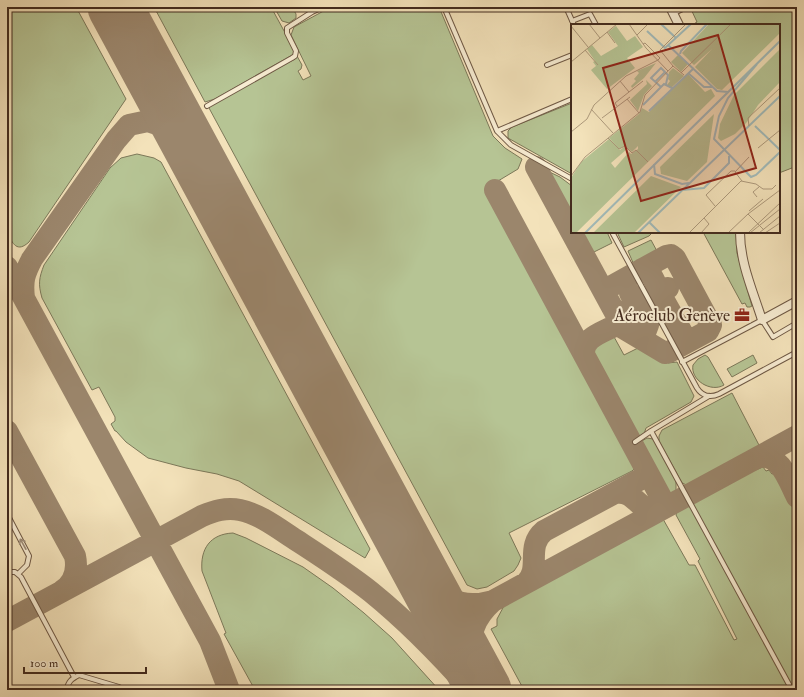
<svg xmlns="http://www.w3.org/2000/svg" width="804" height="697" font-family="'IM FELL Double Pica',serif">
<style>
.green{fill:#b6c494;stroke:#7c7859}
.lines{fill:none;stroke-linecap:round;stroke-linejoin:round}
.taxiway{stroke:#9b866c;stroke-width:22}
.runway{stroke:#9b866c;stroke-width:55}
.lane-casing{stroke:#6f5945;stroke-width:6}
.street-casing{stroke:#6f5945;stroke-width:10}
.lane{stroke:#f7ecd2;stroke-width:4}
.street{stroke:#f7ecd2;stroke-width:8}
.oneway{stroke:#9d8c78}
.labels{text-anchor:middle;stroke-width:4;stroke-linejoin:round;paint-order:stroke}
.poi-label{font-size:17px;fill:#432b1e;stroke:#f7ecd2;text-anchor:end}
.inset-river{fill:none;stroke:#a1bbbb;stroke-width:2}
.inset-road{fill:none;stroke:#ad997c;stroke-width:1}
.view{fill:#8f2418;fill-opacity:0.15;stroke:#8f2418;stroke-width:2}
.inset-edge{fill:none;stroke:#432b1e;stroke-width:2}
</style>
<rect width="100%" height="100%" fill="#f3e2ba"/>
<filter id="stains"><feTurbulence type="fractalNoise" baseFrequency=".005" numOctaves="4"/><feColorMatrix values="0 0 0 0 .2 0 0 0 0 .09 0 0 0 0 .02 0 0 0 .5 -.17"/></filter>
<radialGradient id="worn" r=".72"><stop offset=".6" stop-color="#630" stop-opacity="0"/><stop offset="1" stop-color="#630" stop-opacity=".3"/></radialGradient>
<path class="green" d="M7,7H76L126,99L29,242C17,253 13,244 7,233Z
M154,7H271L295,51L294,54L215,99L205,102Z
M274,7H281L282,8L284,7H292L296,14V18L289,23L282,21Z
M331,7H439L493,136L505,148L522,159L518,169L488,187L635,459L637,466L632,471L509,533L521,558L518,565L514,571L487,587L477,589L467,585L209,108L211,105L295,59L297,56L302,65L301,69L298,71L303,80L311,76L291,35L294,27Z
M690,7H797V166L779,173V25H692L697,22Z
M572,103V174L508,138V131L512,127Z
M137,154L154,158L161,162L370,549L365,558L239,481L217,474L186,468L148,458L126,442L116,431H115L111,424L115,421V417L99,387L92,390L42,298C38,284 39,278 44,265L110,168L121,158Z
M539,167L560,177L572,186V230Z
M573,232H607L612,243L590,254L584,243L580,244Z
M617,232H653L649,236L624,247Z
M703,232H736L737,253L752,306L750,307H747L745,303L742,304Z
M651,240L658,253L634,265L628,251Z
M608,335H613L624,355L642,346L666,360L668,363L677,362L694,396L691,402L646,428L644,434L634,440L588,356C588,343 598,340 608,335Z
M705,355L708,357L724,385C711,393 690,380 693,365L698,359Z
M753,355L757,363L732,377L727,369Z
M732,393L760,447L689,486L682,483L659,441V436L662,430Z
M647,438L653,439L676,479V491L669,494L666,493L637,444Z
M763,467L766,471L769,470L772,474L775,473L797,514V690H524L491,629L497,626V619L505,604L663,519L689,565H695L734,640L737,639L698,561L700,559L676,515L677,511L751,470L753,471Z
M233,533L246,538L303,567L333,588L364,613L392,638L439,690H255L224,634L226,633L202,571C200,549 210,534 233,533Z"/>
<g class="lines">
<path class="taxiway" d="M536,167L618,318L616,323L614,326C601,333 582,338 584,355
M495,190L663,501V507L660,510
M7,267L210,641L229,690
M642,269L649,271C653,279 660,287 655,295L662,297L671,313L669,320L676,322L685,338L682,345
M630,293L648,325L645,333
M606,295V291L610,287L666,256L671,255L675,258L711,325L708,331L669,352L665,353L618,325L614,326
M24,298C22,281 24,274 32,259L116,140L129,125L148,121L160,125L184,136
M618,318L620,314L668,288
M7,431L75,556C78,570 74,583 62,591
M760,457C781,454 789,482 797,497
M616,493C634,490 639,510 655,513
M526,583C542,568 525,547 544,531L639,480L645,475V468
M428,587C453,601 464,609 493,601
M7,621L202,516C214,511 226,507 240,510C260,514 279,529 296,540C322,557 347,573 371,592C408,622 440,655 471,690
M470,665C471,635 470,622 493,601L797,436"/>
<path class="runway" d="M115,7L484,690"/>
<g class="lane-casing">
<path id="lane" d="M444,7L497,131L511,145L572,179
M566,7L574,25
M674,13L687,7
M572,21L590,14L596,25
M547,65L572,55
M207,106L292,58L295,56L296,51L287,33V28L312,12L323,7
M497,131L572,99
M612,232L697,388C702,396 710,398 719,394L797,352
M797,272V273
M682,362L762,320L773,337L797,323
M651,431L792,690
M635,442L651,431L709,396
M7,514L29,556L27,565L18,574
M7,572H15L21,577L74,677
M66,690C69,681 71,679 79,675L119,687L124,690"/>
</g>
<g class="street-casing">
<path id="street" d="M670,7L679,25
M740,232C740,263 753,291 762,320L797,301"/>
</g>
<use href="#lane" class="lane"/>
<use href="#street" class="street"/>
</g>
<defs><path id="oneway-shaft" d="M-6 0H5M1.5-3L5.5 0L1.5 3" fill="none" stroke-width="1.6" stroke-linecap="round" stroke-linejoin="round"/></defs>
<use class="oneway" href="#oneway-shaft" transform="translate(23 544) rotate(-119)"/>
<defs>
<g id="office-bare" transform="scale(1.2)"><path d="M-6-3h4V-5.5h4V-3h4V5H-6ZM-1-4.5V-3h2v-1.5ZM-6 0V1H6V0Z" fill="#8f2418" stroke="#f7ecd2" stroke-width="2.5" paint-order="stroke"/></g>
</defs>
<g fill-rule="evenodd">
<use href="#office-bare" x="742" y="315"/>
</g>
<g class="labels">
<g class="poi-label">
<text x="730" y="321">Aéroclub Genève</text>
</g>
</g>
<g transform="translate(571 24)">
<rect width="209" height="209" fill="#f3e2ba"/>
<path d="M138,0H209V9L151,66L146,65L124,43L141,25L123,41L111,29ZM45,2L56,17L64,12L72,23L56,34L64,44L36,65L20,46L25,42L22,38L24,37L16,25L21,21L30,32L47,22L37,8ZM209,25V58L187,81L176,98L164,110L150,117L147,114L149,100L163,71ZM108,30L117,40L110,48L100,38ZM85,39L73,54L61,64L60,62L65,57L63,55L68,49L66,47ZM102,44L113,52L100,64L96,61L99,57L97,55L98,48ZM117,50L134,68L140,65L144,72L5,209H0V154L10,138L38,115L49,126L53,123L56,125L40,139L44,144L58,128L60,130L67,125V122L61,128L54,122L48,125L38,114L68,90L71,84L78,88ZM75,56L81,62L73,71L67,87L59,76L76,60ZM143,90L136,138L116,157L90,150L89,143ZM80,152L110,163L63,209H22Z" fill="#b6c494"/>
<path class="inset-river" d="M90,0L105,14M76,7L94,24L120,0M97,21L146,67L157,68M109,30L110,27L136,0M186,40L157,74L148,92L143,115L180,153L185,151L209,128M117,49L133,63H141M84,58L94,48M90,63L80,54L90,44L97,51L95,60M72,81L93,60L101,64M78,87L123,44M184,102L209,126M83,140L84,150L111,160L118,159M111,166L133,164L158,139V132M78,198L89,209M14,209L209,17M67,209L209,72"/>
<path class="inset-road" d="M18,0L29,14M58,0L75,24L97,47M0,2L17,23M36,8L44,19M66,11L77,0M72,20L74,19L89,34L87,36M14,26L27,41M0,38L46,0M102,42L113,51M110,49L160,0M49,57L58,68M56,75L68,89M46,82L44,79L72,57M20,85L42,109M31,94L59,73M178,102L177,94L209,64M0,108L16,95L23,81L55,52L87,36M37,114L48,125L54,122L61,129L65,126L77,138M187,124L209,106M0,152L14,133L69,88L74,71L102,42L89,26L115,0M171,157L164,148L178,133M186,173L182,168L188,163M144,182L135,171L160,147H164M178,187L192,175M177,190L209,166M118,209L170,157L185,160L192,165H201L205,161M130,209L138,200L133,194M157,209L177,190L193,206M177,209L209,179M179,209L209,185M188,209L209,192M194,209L209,199"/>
<path class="view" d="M147,11L185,144L70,177L32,44Z"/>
<rect width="209" height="209" class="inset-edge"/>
</g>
<rect width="804" height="697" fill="none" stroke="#f3e2ba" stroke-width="24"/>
<rect x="8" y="8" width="788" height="681" fill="none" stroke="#432b1e" stroke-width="2"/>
<rect x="12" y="12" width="780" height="673" fill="none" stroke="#432b1e"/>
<path d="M24 667v6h122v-6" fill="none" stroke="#432b1e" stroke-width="2"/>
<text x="30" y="667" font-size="12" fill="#432b1e" stroke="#f7ecd2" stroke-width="3" paint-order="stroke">100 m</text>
<rect width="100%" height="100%" filter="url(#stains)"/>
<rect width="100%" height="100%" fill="url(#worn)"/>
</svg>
